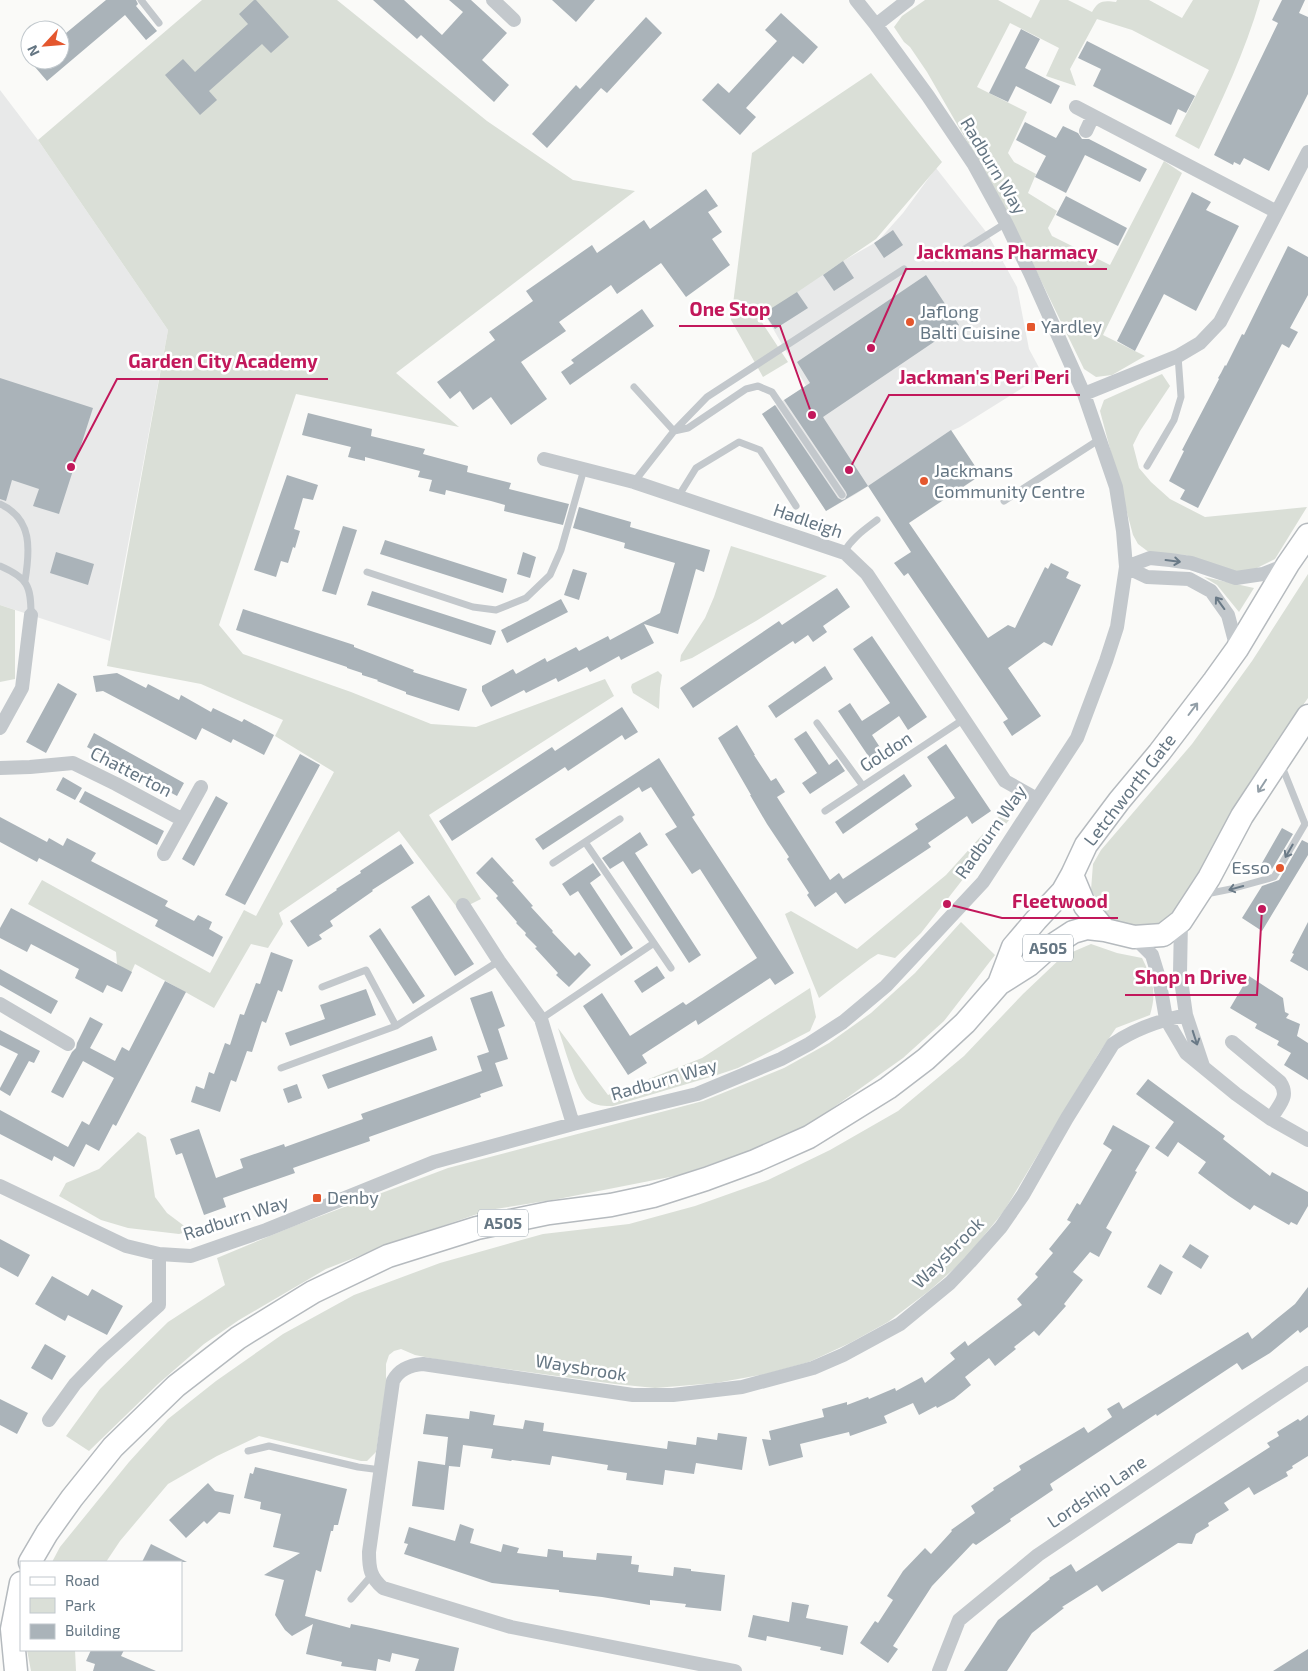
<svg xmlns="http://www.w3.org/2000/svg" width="1308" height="1671" font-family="'Exo 2',sans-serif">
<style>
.built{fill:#e8e9e9}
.green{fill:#dadfd7}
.building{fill:#aab3b9}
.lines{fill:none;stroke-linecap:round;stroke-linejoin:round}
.primary-casing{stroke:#b5babe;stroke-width:25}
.service{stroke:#c3c8cc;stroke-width:7}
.minor{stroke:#c3c8cc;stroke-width:14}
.primary{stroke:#fff;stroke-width:22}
.oneway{stroke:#6a7a87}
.oneway2{stroke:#939fa8}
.poi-dot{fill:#e4572e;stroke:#fff;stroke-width:2}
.labels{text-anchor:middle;stroke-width:5;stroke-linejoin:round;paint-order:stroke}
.shield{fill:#fff;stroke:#939fa8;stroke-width:1}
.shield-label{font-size:16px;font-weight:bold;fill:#657683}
.street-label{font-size:18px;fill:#657683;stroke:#fff}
.poi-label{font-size:18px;fill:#657683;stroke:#fff;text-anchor:start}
.leader{fill:none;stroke:#c2185b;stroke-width:2}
.callout-dot{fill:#c2185b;stroke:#fff;stroke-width:2}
.callout-label{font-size:19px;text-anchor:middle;font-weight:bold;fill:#c2185b;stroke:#fff;stroke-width:5;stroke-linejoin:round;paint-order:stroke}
</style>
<rect width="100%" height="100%" fill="#fafaf8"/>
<path class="built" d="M0,90L38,140L168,330L110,641L0,605Z
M936,168L987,233L1017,287L1029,349L1043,375L960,427L951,431L856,494L826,511L762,414L806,386L764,313L843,261L878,241L903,213Z"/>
<path class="green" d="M202,0H337L487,121L573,180L635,191L396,373L459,427L296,394L219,625L243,654L351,692L431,724L476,727L605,679L614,696L429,815L481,899L459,910L399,831L279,913L283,924L268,948L251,944L214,1008L135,964L131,973L117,964L116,952L28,904L42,880L210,973L244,910L256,916L334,772L275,736L283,720L201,684L107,666L168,330L38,140Z
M925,0H998L1031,18L1040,0H1068L1092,12C1098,1 1103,0 1116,2L1117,0H1149L1182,18L1193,0H1260C1245,52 1222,100 1199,149L1175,136L1209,70L1132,30L1097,19L1070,69L1076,86L1046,76L1059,48L1010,23L977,87L1027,112L1008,153L1014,162L1036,174L1028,193L1057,211L1048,228L1052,236L1110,265L1164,161L1182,173L1103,335L1145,356L1112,375L1096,377L1084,369L1007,211L927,72L910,47L904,42L894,27L902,16Z
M871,73L942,162L876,239L759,318L788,362L763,377L731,320L752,153Z
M1162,374L1170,386L1140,431L1133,445L1139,468L1151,482L1170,499L1205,517L1307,507L1275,559L1255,569L1232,573L1186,555L1150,553L1138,544L1133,535L1100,411L1104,400Z
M731,546L827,576L756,621L692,658L680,662L681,655L705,618L714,597Z
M1308,574V698L1251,780L1227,835L1198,886L1164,925L1141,930L1116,923L1104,911L1091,890L1093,864L1101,850L1192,744L1252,661Z
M1204,577L1254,588L1239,612L1217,585Z
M0,605L15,610V679L0,682Z
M658,671L662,675L660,688L659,709L633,693L631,687L632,684Z
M1001,814L1009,820L921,933L895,958L878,954L870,959L819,998L785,914L791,911L857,949L946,875Z
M961,922L995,955L944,1021L903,1058L813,1122L754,1149L680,1175L558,1199L489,1210L387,1245L326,1269L239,1320L204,1344L158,1384L89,1451L66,1436L100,1389L168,1322L225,1285L217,1258L294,1226L448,1168L703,1101L784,1068L829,1043L871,1013L915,973Z
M1091,944L1117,953L1142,958C1153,980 1157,992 1150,1015L1116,1028L1099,1053L1004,1211L965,1259L929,1291L888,1322L850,1343L809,1362L766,1374L716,1383L655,1388L615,1384L440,1360L415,1355L401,1349L394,1351L389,1355L386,1364V1386L376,1452L367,1461H361L259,1436L217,1456L168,1484L120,1541L106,1562H52L60,1547L129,1462L168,1419L216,1381L283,1334L354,1295L440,1263L543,1234L629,1224L695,1206L768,1180L830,1150L898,1111L964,1056L1023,994L1063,956Z
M810,988L816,1017L810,1031L738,1068L717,1075L613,1106C605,1106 596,1106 589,1101C576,1092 564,1045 558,1028L608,1095L702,1058Z
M138,1132L146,1137L155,1197L167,1213L191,1231L179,1234L128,1228L101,1220L59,1196L66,1183L99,1169Z
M27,1650H75L76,1671H31Z"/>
<path class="building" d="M106,0H136L138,4L136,6L157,31L146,40L125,15L47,81L29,60H60V38Z
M254,0H256L289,37L271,53L262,44L209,91L217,100L200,115L165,75L183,59L195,72L248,24L239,14Z
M373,0H404L442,35L463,12L449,0H471L507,33L482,60L509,85L494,102L421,35L417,39Z
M552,0H595L576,22Z
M1282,0H1305L1299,13L1308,17V94L1269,171L1244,158L1240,165L1234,162L1233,165L1214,155L1278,23L1272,20Z
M781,13L818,47L803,64L793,56L746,108L756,117L740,135L702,100L718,83L729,93L777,41L765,30Z
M646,17L662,33L607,93L601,88L547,148L532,134L576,85L580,89Z
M1021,29L1040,39L1025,68L1060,86L1051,104L1016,86L1008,102L989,93Z
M1087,41L1195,96L1186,113L1178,109L1171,125L1093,86L1101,69L1078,58Z
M1025,122L1056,138L1063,126L1078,133L1082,139H1089L1147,169L1140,182L1085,155L1066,193L1035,177L1046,156L1016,140Z
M706,189L718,206L708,212L722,232L712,239L730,265L686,297L661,263L617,294L611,285L559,322L566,331L521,362L547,399L511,425L491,397L473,410L460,391L450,399L437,382L495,340L489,332L533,301L526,291L592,245L597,253L644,220L650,229Z
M1192,192L1211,202L1206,210L1239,226L1196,311L1164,294L1135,351L1117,341Z
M1066,196L1127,228L1118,246L1056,215Z
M893,230L903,245L884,258L874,243Z
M1288,246L1308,257V295L1290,328L1298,332L1289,348L1282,344L1198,508L1180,499L1185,490L1169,481L1184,451L1182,450L1219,379L1218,378L1221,373L1225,365L1226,366L1242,334L1244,335Z
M843,261L854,278L834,291L823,275Z
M926,275L959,325L823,417L868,486L826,511L762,414L775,405L838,498L842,500L845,499L847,495L846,492L784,400L810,383L797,362Z
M797,292L808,308L775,329L764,313Z
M642,309L654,326L570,385L561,372L574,363L571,360Z
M0,378L93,408L59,514L33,506L39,489L12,480L6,501L0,499Z
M308,413L372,429L371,436L425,449L423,454L468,466L467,472L511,483L509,489L569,504L563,525L504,511L505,505L491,501L446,490L445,495L429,491L432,480L418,477L420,471L365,457V461L348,457L351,447L302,435Z
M951,430L981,475L909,523L988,638L1008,625L1015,628L1045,567L1048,569L1051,563L1069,572L1066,578L1081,585L1052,646L1044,642L1008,668L1041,716L1012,736L1003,722L1008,719L908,573L904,576L894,563L911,552L868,486Z
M287,475L318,485L313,500L303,498L294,529L300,531L295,548L293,547L288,563L281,561L276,577L254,570Z
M579,507L631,522L630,527L710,550L704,572L696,569L678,634L644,624L654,643L621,660L619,656L590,672L587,667L558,682L556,678L526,693L524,690L491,707L482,691V686L513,669L516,674L545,658L547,662L576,647L579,651L608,636L610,640L660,613L675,563L624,548L625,543L573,528Z
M343,526L357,530L336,595L322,591Z
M385,540L507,579L503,593L380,554Z
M56,552L94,564L88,585L50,573Z
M523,552L536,557L530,578L517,574Z
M573,569L587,573L579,600L564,595Z
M837,588L850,607L823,626L827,632L813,642L808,635L795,644L793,641L693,708L680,688L779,621L782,625Z
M372,591L496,631L491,645L367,605Z
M561,599L568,612L507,643L501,630Z
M243,609L354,645V647L414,670L413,672L467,689L459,711L406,694V692L377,681L378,680L362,675V673L347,668V667L236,630Z
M872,636L927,717L908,730L899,716L872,735L885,755L873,763L838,711L850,703L862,721L890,703L853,649Z
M825,666L833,679L776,718L768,706Z
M117,673L146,688L148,684L179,700L181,695L211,712L213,708L242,722L244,719L274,735L264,755L233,739L231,743L202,728L196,740L103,691L96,692L93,676Z
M58,683L77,694L46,753L26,742Z
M622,707L638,732L625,740L622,735L568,771L565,767L452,841L439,821L552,747L555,751Z
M737,725L755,755H754L771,781L776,778L785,792L777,797L830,880L839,873L843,879L918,829L915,824L955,798L927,757L946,744L991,811L972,824L967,816L928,843L931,847L845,904L836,892L815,907L807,895L809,893L787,859L789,857L767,824L750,795H751L718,738Z
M806,731L829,765L837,759L845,771L810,794L802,783L817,773L794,739Z
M94,733L184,783L177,796L87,747Z
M300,754L320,765L245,905L225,895Z
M659,758L695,815L692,817L794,973L775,985L770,978L698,1025L696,1020L642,1055L647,1063L628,1075L583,1006L602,993L630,1036L683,1002L686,1005L757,958L700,869L692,874L665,834L677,827L651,787L642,792L639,787L543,850L535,839Z
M904,774L912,786L843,834L835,822Z
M63,777L82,788L75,800L56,790Z
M85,791L164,831L157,845L79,802Z
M216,796L228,803L194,866L182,859Z
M0,817L47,842L49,838L63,846L67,838L96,853L91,861L168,901L165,906L194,921L198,915L212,922L209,929L223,937L213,957L155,926L158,920L39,858L37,862L0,842Z
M1282,828L1293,834L1272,869L1262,863Z
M640,832L648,845L635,853L701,955L689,963L623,861L610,869L602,858Z
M1302,840L1308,843V855L1262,931L1242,918L1262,886L1279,880Z
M401,844L414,863L372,890L373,891L330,921L333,926L319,935L322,939L308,947L290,921L337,890L336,889L361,873L360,871Z
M492,857L514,881L512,882L533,906L531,907L553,931L552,932L575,956L579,952L591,965L569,987L556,975L558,973L535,948L537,947L525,935L526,933L516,923L517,922L496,898L498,896L476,873Z
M593,863L601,875L590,883L633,948L621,956L578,891L570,896L562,884Z
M429,895L474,964L455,976L411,907Z
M11,908L132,972L122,992L107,985L103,993L75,978L79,969L31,944L27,952L0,938V928Z
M1308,922V971L1290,961L1294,954L1292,953Z
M380,928L425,996L413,1004L369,936Z
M271,952L293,960L282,992L278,990L266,1023L262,1021L252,1052L247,1051L236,1082L231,1080L220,1112L191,1102L196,1086L204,1089L209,1072L214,1074L225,1043L230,1045L240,1014L244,1015L256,983L260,984Z
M657,966L665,978L642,993L634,981Z
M0,969L58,1001L51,1014L0,985Z
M1249,976L1283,998L1285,1012L1289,1014L1286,1018L1300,1024L1297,1036L1308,1043V1080L1284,1065L1291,1053L1277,1045L1279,1041L1255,1028L1257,1024L1230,1008Z
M165,981L186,992L116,1126L113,1124L99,1151L86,1144L74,1167L54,1156L52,1161L0,1134V1110L68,1147L82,1121L89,1125L114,1078L83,1061L63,1098L51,1092L72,1052L76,1048L77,1043L90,1017L103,1024L90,1048L115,1061L122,1047L129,1051Z
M366,989L376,1015L290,1046L285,1033L325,1019L320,1005Z
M492,991L505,1026L498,1029L508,1059L495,1063L503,1086L480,1094L481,1097L369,1137L370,1141L293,1168L295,1173L223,1198L226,1207L204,1215L182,1153L176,1155L170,1139L199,1129L216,1178L243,1168L240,1159L284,1144L285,1147L363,1119L361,1114L482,1071L477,1056L489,1052L470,998Z
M0,1030L40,1051L34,1063L29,1061L10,1096L0,1090V1088L18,1054L0,1045Z
M432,1036L437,1050L328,1089L322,1075Z
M1148,1079L1225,1136L1223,1139L1270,1176L1272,1172L1308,1192V1206L1297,1225L1291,1222L1289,1225L1254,1205L1250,1210L1229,1196L1198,1173L1206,1162L1178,1142L1168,1157L1155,1148L1174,1122L1136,1094Z
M297,1084L302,1098L288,1103L283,1089Z
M1113,1125L1150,1146L1135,1171L1137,1172L1106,1228L1112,1232L1099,1257L1090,1252L1073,1272L1083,1280L1064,1304L1066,1306L1039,1336L1034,1331L1014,1347L1016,1349L995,1366L989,1358L965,1377L971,1385L954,1399L937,1408L936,1406L919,1415L913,1403L884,1416L887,1423L850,1436L849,1432L800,1444L803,1457L769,1466L762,1439L771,1440L769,1431L824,1417L822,1409L847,1402V1405L868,1397L869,1399L895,1388L896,1391L922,1377L925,1383L955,1359L950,1353L965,1341L968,1346L1022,1305L1017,1299L1038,1277L1035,1274L1053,1253L1049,1249L1071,1222L1067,1220L1077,1203L1080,1205L1110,1153L1112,1150L1103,1144Z
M0,1239L30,1255L18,1277L0,1267Z
M1190,1244L1209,1256L1201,1269L1182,1257Z
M1160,1264L1173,1272L1161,1295L1147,1287Z
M52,1276L88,1296L92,1289L123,1306L107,1335L68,1315L65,1321L35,1304Z
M1308,1287V1327L1300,1333L1298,1330L1270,1353L1242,1370L1237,1363L1157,1416L1156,1414L1050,1484L1053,1490L1010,1519L1011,1521L976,1545L973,1543L932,1586L893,1646L898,1649L888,1663L860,1643L875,1621L878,1623L893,1600L887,1596L903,1571L925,1548L931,1554L952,1531L951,1530L975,1513L971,1506L994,1490L993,1488L1021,1470L1019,1466L1084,1427L1088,1433L1112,1417L1107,1409L1119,1402L1123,1409L1248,1332L1252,1339L1295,1304Z
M45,1344L66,1356L52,1380L31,1368Z
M0,1399L28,1413L17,1434L0,1425Z
M470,1411L495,1415L493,1425L523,1429L525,1420L544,1423L543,1431L667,1449L668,1441L696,1445L697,1437L717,1440L718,1433L747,1437L742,1470L696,1463L694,1474L665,1470L663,1485L626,1480L627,1473L607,1470L608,1465L552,1456L550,1465L512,1460L511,1461L491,1458L493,1449L463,1445L460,1467L449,1466L444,1510L412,1506L418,1461L445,1465L448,1437L423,1434L426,1414L469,1419Z
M1308,1415V1456L1292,1466L1293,1468L1286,1472L1288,1476L1254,1495L1249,1487L1224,1503L1229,1510L1208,1523L1209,1526L1196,1534L1192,1544L1178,1543L1102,1592L1097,1585L1062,1607L1064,1608L1032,1633L1007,1671H964L998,1620L1050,1579L1049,1578L1071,1564L1076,1572L1270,1447L1267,1443L1279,1436L1277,1432L1298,1419L1300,1421Z
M255,1467L347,1489L338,1525H334L333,1531H331L321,1572L316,1570L305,1616L350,1628L351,1624L371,1628L459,1648L454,1671H415L419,1659L392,1653L390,1662L378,1659L376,1671L341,1666L342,1662L306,1654L313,1624L292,1636L285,1630L275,1615L284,1580L264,1575L300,1553L273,1547L281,1514L260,1509L261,1502L244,1498L250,1473L253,1474Z
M208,1483L215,1491L234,1495L230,1514L219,1512L207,1524L204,1521L186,1538L169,1520Z
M460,1524L474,1529L470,1543L501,1552L503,1544L519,1548L517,1553L547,1557L548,1549L563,1551V1557L596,1560L597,1553L632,1556L631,1564L639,1565L638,1572L673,1576L674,1567L691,1569V1571L725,1575L721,1611L685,1607L686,1604L650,1600V1605L602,1597L559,1592V1590L492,1583L404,1554L408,1544L404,1543L409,1527L455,1541Z
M151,1544L187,1562H142Z
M792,1602L809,1605L806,1618L848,1626L843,1655L820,1650L821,1647L767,1636L766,1641L748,1637L753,1615L789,1622Z
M1308,1649V1671H1273Z
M91,1650H124L121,1656L156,1671H93L95,1664L86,1661Z"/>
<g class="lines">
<g class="primary-casing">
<path id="primary" d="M1072,875L1085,906L1105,930
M999,984L1013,947L1036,920L1063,891L1072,875L1086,845L1119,801L1159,753L1214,681L1237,649L1288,564L1308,535
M30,1562L47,1533L72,1498L113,1447L176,1386L238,1338L313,1292L388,1256L477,1228L549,1213L611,1205L653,1196L706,1179L755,1161L809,1137L888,1088L926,1059L965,1023L999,984L1029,965L1047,949L1073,932L1087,928L1105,930L1134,937L1163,935L1181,921L1209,878L1242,816L1308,716
M16,1671L12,1629L21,1583"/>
</g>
<path class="service" d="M141,0L159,23
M960,252L1006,223
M634,387L674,431L688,428L746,389L758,386L772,392L842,495
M1147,466L1174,420L1181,397L1178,356
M634,482L674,431L707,397L904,269
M678,497L696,468L739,442L760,450L796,506
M1004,501L1100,439
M0,504C33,519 30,550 25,581
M844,553V552C852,538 864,530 877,520
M0,566C28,578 31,586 31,615
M367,572L473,607L496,610L526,598L550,575L561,550L584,469
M817,723L863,786
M825,811L964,719
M585,842L671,968
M553,863L620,819
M1206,894L1231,889L1274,877L1305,824L1281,764
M322,987L366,970L396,1026
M541,1019L654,943
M281,1068L396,1026L499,961
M248,1451L269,1446L358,1467L381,1470
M351,1599L371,1576"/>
<path class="minor" d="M493,0L514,20
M876,25L908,0
M1076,107L1277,212
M1086,131L1093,116
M1084,394L1178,356L1200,343L1220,322L1308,152
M544,459L634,482L845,553L867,574L1005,781L1037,799
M1126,567L1150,558L1170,560L1191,563L1236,578L1263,574L1286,565
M1126,567L1147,577L1189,579L1211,591L1228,615L1237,649
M0,728L22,688L31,615
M0,768L30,767L73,763L116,784L183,820
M164,854L201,787
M463,905L499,961L541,1019L573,1124
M1181,921L1180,973L1186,1015L1203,1066
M1134,937L1152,955L1159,978L1166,1019L1186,1053L1236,1094L1271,1119L1308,1140
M0,1004L68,1044
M1232,1042L1280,1082C1290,1097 1279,1104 1271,1119
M0,1186L126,1246L159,1254L191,1256L266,1230L434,1162L573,1124L697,1094L781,1059L809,1044L843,1022L886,986L983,882L1077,738L1106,661L1117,627L1126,567L1123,531L1116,487L1084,394L1030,273L1006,223L973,163L928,96L876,25L856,0
M49,1420L75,1384L103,1355L159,1305V1254
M735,1671L511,1627L383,1588C370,1577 369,1568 369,1552L393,1381C399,1369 410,1365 423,1364L633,1395H673L742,1387L813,1368L843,1355L900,1324L950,1283L970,1262L1001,1227L1023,1195L1067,1118L1113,1044C1135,1029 1161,1020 1186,1015
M939,1671L959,1620L1038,1555L1308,1373"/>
<use href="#primary" class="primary"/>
</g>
<defs><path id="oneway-shaft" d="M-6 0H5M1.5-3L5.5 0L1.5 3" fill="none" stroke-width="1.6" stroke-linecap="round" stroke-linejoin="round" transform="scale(1.25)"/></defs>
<g class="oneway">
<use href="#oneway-shaft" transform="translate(1173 561) rotate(7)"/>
<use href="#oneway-shaft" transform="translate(1220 603) rotate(-126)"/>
<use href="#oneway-shaft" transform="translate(1289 851) rotate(120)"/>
<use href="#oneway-shaft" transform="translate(1236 888) rotate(165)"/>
<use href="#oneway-shaft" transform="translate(1195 1038) rotate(72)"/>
</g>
<g class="oneway2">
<use href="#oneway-shaft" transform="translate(1193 709) rotate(-53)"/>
<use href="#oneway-shaft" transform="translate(1262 786) rotate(123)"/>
</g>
<g class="poi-dot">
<circle cx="910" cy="322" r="5"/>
<rect x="1026" y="322" width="10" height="10" rx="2.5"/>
<circle cx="924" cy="481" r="5"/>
<circle cx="1280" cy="868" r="5"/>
<rect x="312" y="1193" width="10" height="10" rx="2.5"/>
</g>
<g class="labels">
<g class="shield">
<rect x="1023" y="934.5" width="50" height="27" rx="4"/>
<rect x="478" y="1209.5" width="50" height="27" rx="4"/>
</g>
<g class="shield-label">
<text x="1048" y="954">A505</text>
<text x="503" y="1229">A505</text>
</g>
<g class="street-label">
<text transform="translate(993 166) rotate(59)" y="6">Radburn Way</text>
<text transform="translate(808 521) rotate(19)" y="6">Hadleigh</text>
<text transform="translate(886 752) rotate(-33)" y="6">Goldon</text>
<text transform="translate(131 772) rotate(27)" y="6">Chatterton</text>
<text transform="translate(1130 790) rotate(-52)" y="6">Letchworth Gate</text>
<text transform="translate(991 832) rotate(-55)" y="6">Radburn Way</text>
<text transform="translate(664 1080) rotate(-16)" y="6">Radburn Way</text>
<text transform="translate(236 1218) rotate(-18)" y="6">Radburn Way</text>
<text transform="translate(948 1253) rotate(-45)" y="6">Waysbrook</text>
<text transform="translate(581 1368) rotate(9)" y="6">Waysbrook</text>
<text transform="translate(1097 1492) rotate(-34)" y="6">Lordship Lane</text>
</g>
<g class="poi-label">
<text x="920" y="318">Jaflong<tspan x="920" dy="21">Balti Cuisine</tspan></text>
<text x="1041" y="333">Yardley</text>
<text x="934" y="477">Jackmans<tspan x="934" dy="21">Community Centre</tspan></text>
<text x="1270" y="874" text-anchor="end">Esso</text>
<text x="327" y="1204">Denby</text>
</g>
</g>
<path class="leader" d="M871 348L906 269H1107M812 415L780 326H679M71 467L117 379H328M849 470L889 395H1080M947 904L1002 918H1118M1262 909L1257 995H1125"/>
<g class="callout-dot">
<circle cx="871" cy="348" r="5"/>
<circle cx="812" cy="415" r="5"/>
<circle cx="71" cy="467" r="5"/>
<circle cx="849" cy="470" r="5"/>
<circle cx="947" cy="904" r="5"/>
<circle cx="1262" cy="909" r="5"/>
</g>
<g class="callout-label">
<text x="1007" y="259">Jackmans Pharmacy</text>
<text x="730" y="316">One Stop</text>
<text x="223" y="368">Garden City Academy</text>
<text x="984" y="384">Jackman's Peri Peri</text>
<text x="1060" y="908">Fleetwood</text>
<text x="1191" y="984">Shop n Drive</text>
</g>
<rect x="20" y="1561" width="162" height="90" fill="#ffffff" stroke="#c1c8cd"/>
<rect x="30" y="1577" width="25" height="8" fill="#ffffff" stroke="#c1c8cd"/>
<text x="65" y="1586" font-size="15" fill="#657683">Road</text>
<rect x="30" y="1598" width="25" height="15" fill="#dadfd7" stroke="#c1c8cd"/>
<text x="65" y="1611" font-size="15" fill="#657683">Park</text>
<rect x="30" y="1624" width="25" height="15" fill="#aab3b9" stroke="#c1c8cd"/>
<text x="65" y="1636" font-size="15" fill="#657683">Building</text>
<g transform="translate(45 45) rotate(244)"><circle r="24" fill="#ffffff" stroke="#c1c8cd"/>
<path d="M0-4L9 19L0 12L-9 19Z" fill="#e4572e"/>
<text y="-8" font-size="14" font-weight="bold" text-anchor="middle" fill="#657683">N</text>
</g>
</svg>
